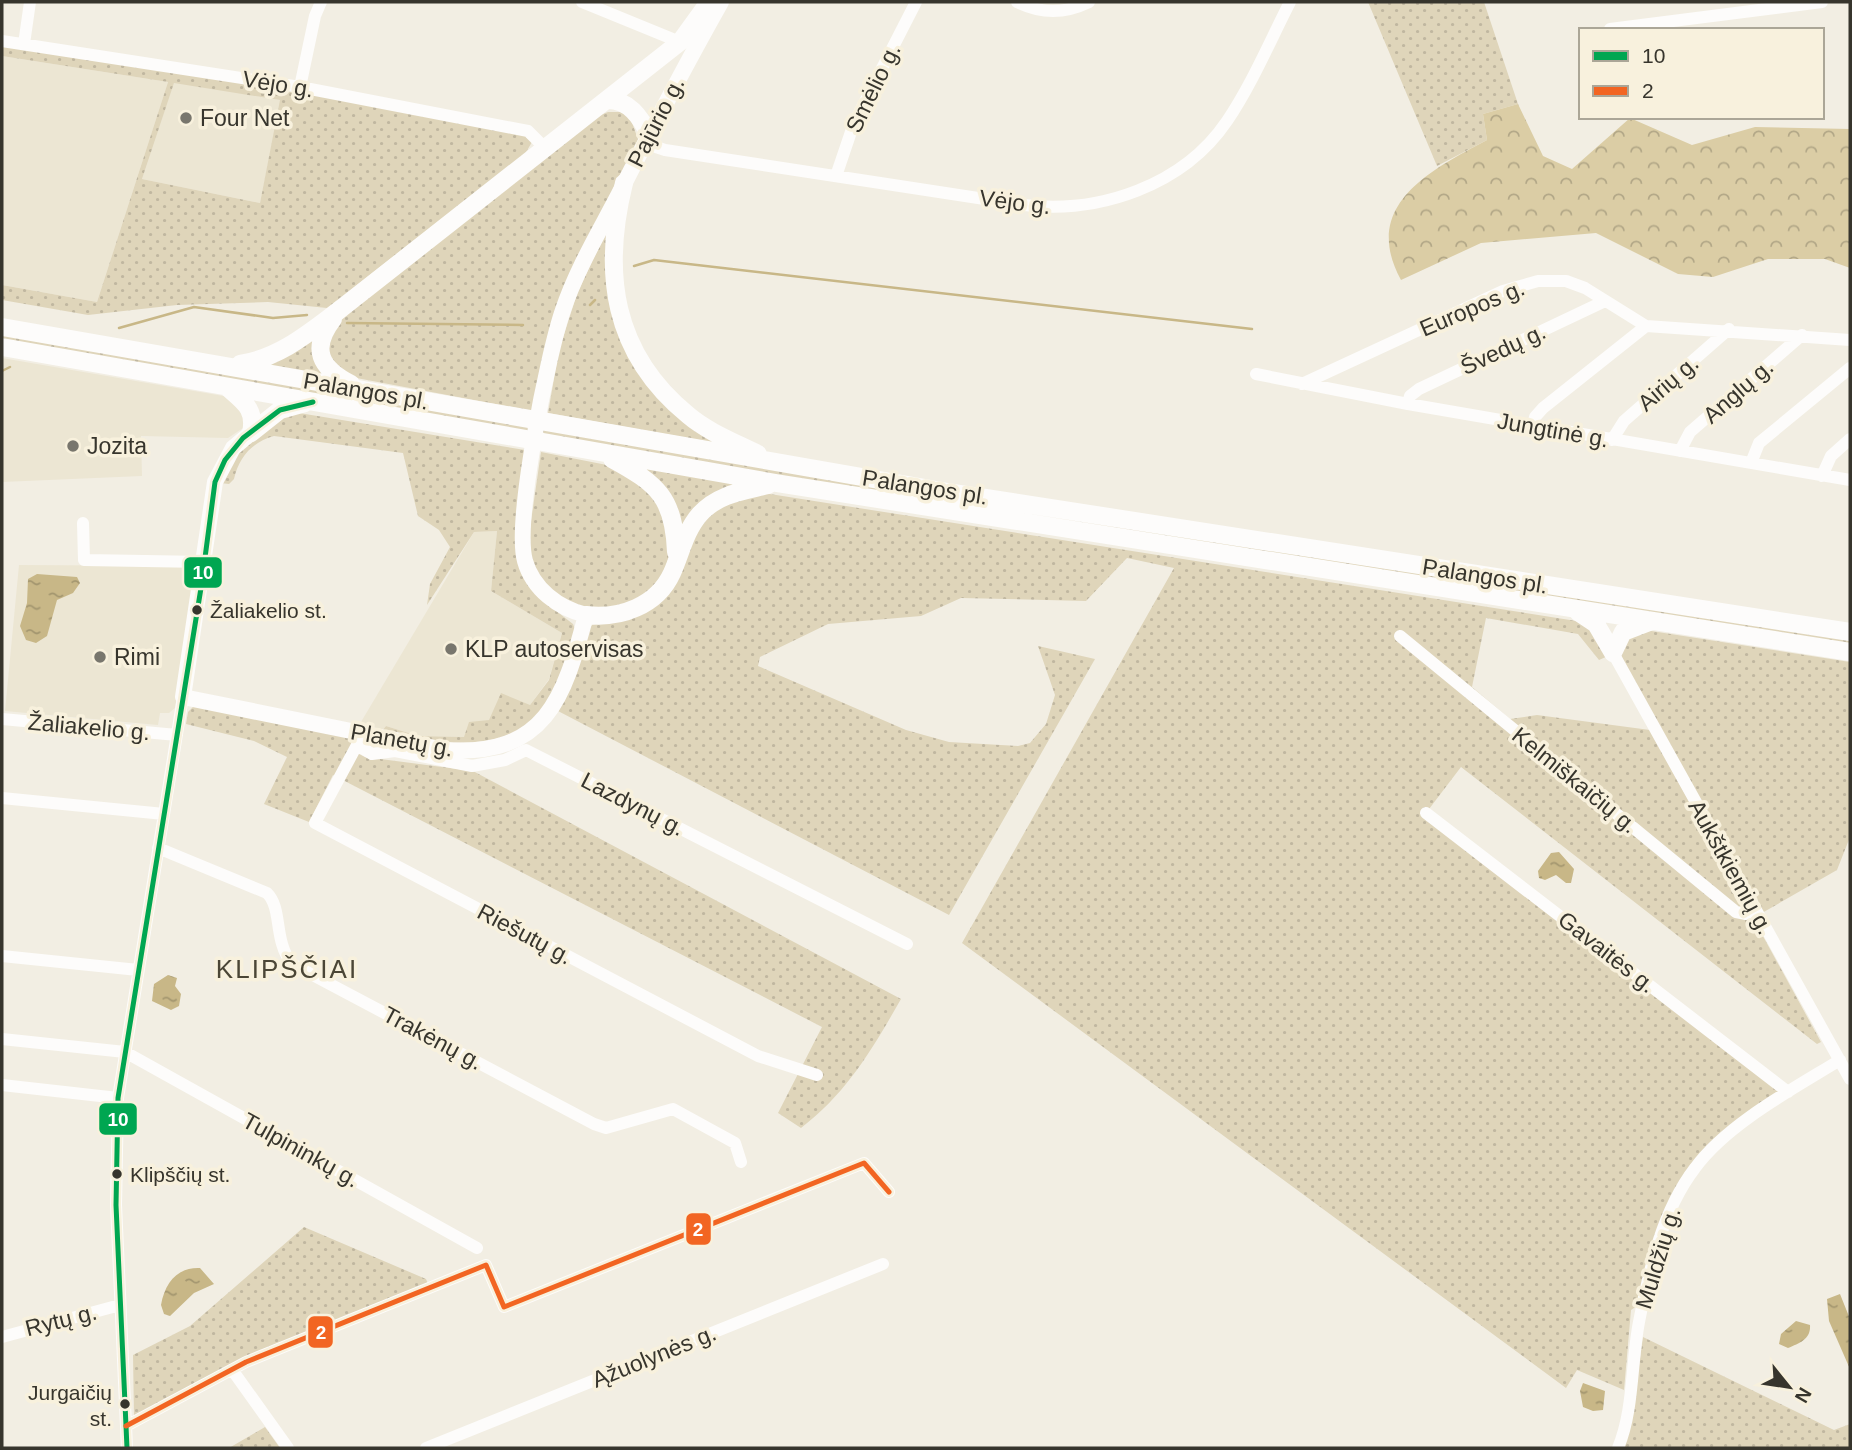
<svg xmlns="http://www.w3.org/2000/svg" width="1852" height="1450" font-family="Helvetica,sans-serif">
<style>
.built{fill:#ece6d3}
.grass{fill:url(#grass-dots);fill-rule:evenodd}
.forest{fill:url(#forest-crowns)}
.water{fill:url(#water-ripples)}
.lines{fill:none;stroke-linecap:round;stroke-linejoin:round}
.stream{stroke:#c8b787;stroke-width:2.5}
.minor{stroke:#fdfcfb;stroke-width:12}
.major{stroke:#fdfcfb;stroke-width:16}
.highway{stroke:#fdfcfb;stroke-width:18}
.bus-1-casing{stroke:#f8f1dd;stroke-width:10}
.bus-2-casing{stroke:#f8f1dd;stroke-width:10}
.bus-1{stroke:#00a651;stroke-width:5}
.bus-2{stroke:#f26522;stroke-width:5}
.poi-dot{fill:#78766d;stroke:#f8f1dd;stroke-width:2.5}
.bus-dot{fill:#37352d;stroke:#f8f1dd;stroke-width:2.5}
.labels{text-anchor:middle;stroke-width:7;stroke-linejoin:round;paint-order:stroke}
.bus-label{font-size:21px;fill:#37352d;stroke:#f8f1dd;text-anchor:start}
.street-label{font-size:23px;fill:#37352d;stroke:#f8f1dd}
.poi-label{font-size:23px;fill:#37352d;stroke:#f8f1dd;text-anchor:start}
.quarter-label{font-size:26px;letter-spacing:2px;fill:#4b4636;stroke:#f8f1dd}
.line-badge{stroke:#f8f1dd;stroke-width:2.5}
.badge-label{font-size:19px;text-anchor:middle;font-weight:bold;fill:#fff}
</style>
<defs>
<pattern id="grass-dots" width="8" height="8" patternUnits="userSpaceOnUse" patternTransform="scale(1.75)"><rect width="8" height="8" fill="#dfd5ba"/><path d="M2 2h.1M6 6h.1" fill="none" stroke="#c0b7a0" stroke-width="1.8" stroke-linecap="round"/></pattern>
<pattern id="forest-crowns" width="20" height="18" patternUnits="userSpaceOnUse" patternTransform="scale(1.75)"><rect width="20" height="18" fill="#dbcda5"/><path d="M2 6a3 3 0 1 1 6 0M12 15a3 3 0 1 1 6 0" fill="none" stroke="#b2a787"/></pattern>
<pattern id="water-ripples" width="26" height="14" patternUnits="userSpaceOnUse" patternTransform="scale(1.75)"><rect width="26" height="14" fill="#c8b787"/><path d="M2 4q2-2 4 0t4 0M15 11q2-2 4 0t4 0" fill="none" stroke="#a3966f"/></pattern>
</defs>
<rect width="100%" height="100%" fill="#f2eee3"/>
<path class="built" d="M2,56L168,82L97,302L2,285Z
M174,82L281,100L260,203L142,179Z
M2,358L235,398L245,405L246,426L228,438L141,436L142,476L2,482Z
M497,531L491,591L562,633L549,679L530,705L489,720L464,737L418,736L386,726L382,731L358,727L474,532Z
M19,565L198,566L175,708L169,713H160L158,725L5,711Z"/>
<path class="grass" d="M1368,2H1484L1518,104L1483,114L1487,140L1437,166Z
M2,46L281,87L521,133L532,142L525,154L327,308L268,302L177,305L88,315L2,300V285L97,302L168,82L2,56ZM174,83L280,100L260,203L142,179Z
M608,112H621L630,117L639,142L572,274L533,411L351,377L326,356L329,330L349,311L598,116Z
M610,223L628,352L726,445L548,413L559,350L577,294Z
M2,334L1850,639V646L736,469L2,340Z
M316,334L332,379L264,364Z
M293,412L525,450L516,516L537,596L573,624L576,632C571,649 568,673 559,688C519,760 449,745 382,731L386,726L418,736L464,737L469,722L489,720L501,693L530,705L549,680L562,633L491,591L497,531L474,532L427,605L430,584L450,547L439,530L418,516L403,453L274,436C252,442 239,457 234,479L229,484L220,483L241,446Z
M541,452L612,466L660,499L672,543L665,571L653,588L632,604L605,611L567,604L536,575L528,542Z
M637,465L743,484L682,536Z
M757,492L1589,623L1608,656L1599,660L1578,634L1486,618L1472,687L1510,719L1537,715L1650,730L1821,1042L1817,1044L1461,767L1426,813L1780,1090L1685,1172L1637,1306L1631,1310L1624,1390L1577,1370L1566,1388L962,943L1174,568L1127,558L1086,601L961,598L921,616L828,624L760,657L758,666L906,730L949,742L1018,746L1030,743L1046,724L1055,695L1038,646L1095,659L949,915L558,711L578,668L588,630L592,625L632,616L706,514Z
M1645,630L1850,662V837L1837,870L1762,913L1619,655L1622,640Z
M196,704L351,736L357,753L365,757L473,771L901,999C873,1048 847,1093 801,1128L778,1113L822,1027L333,775L309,822L264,804L287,757L254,741L186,724L188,712Z
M304,1227L426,1279L428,1284L134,1417L133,1355L190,1326Z
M1643,1337L1834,1430L1850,1424V1448H1622L1633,1409Z
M265,1427L280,1448H229Z"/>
<path class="forest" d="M1518,104L1543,156L1572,169L1630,118L1692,145L1755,127L1850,129V268L1825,259H1768L1713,277L1678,274L1596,233L1481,243L1401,280C1360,205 1431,170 1487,140L1483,114Z"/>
<path class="water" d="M37,574L77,577L80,583L73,593L57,600L47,636L36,643L26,640L20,626L27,603L28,579Z
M1559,852L1574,869L1571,883H1566L1556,875L1545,880L1539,878L1538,871L1551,853Z
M168,975L177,978L175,986L181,994L179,1006L171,1010L152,1001L154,984Z
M200,1268L214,1284L194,1293L170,1316L164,1314L161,1305C165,1283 177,1267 200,1268Z
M1840,1294L1850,1319V1369L1829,1321L1827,1299Z
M1796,1321L1810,1325C1811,1339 1800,1343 1788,1348L1779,1344L1781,1334Z
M1583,1383L1605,1391L1603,1410L1593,1411L1583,1407L1580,1391Z"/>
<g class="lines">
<path class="stream" d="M634,266L654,260L1252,329
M590,305L595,300
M347,323L523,325
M119,328L194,307L273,318L307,315
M2,371L10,367"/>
<path class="minor" d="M582,2L680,42
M1017,2C1042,14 1064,14 1089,2
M1610,29L1822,2
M2,41L300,87L528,131L546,149
M24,44L30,2
M300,87L315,16L321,2
M644,143L665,150L1024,205C1099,214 1183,186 1227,121C1252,84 1270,41 1290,2
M836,176L854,123L916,2
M1256,374L1408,404L1850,480
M1302,384L1503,291L1538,281H1566L1585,288L1646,326L1850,340
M1408,404L1410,396L1419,389L1605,301
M1533,426L1535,417L1543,408L1646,326
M1612,440L1624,421L1729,329
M1680,451L1690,432L1802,335
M1751,463L1759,443L1850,368
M1822,476L1831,456L1850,439
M83,523L84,560L205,562
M1400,636L1736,912L1746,914L1754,910
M1613,653L1850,1079
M2,719L177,735
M360,737L357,745L372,754L395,751L472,766L505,760L526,750L907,944
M357,745L315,823L758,1056L817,1075
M2,798L164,814
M1426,813L1788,1092
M158,848L267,893C283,909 273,940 292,964L594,1124L606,1128L673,1109L735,1143L741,1162
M2,956L138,970
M2,1039L125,1052L477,1248
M2,1085L118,1098
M2,1337L120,1305
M233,1371L288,1448
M126,1426L246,1362L486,1265L504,1307L864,1163L889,1192
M127,1448L116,1205L118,1098L183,697
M426,1448L883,1264
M1618,1448C1634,1410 1631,1363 1639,1322C1649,1270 1662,1211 1695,1168C1727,1124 1793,1089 1840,1060"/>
<path class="major" d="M251,433L233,448L215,482L183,697L445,750C546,757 564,698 586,615C558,608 533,589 525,561C514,522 548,353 563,310C577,268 601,229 621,190C653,127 686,64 721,2"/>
<path class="highway" d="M608,100C629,100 640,117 649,134
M624,183C602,272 612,353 688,415C708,432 734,442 758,454
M333,319C310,349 320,368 351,384
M2,327L948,492L1850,632
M2,347L776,483L1850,652
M240,364C280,358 310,332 342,308L680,42L709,2
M228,388C244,402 256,409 251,433
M251,433L280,410L305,403
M612,459C658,484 674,498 676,552
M1578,612L1596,624L1613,653
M586,615C620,619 657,606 672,573C681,553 685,531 700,514C718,494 744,491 768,485
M1613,653L1623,632L1649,622"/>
<g class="bus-1-casing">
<path id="bus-1" d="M127,1448L116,1205L118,1098L201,588L215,482L225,460L243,438L280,410L313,402"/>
</g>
<g class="bus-2-casing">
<path id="bus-2" d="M126,1426L246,1362L486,1265L504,1307L864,1163L889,1192"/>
</g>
<use href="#bus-1" class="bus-1"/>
<use href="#bus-2" class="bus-2"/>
</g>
<g class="poi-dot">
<circle cx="186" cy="118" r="7"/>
<circle cx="73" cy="446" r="7"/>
<circle cx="451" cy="649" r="7"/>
<circle cx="100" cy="657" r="7"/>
</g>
<g class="bus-dot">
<circle cx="197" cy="610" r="6"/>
<circle cx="117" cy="1174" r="6"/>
<circle cx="125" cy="1404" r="6"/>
</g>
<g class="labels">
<g class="bus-label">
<text x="210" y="618">Žaliakelio st.</text>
<text x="130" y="1182">Klipščių st.</text>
<text x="112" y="1400" text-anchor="end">Jurgaičių<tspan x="112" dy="26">st.</tspan></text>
</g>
<g class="street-label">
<text transform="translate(278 84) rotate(9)" y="8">Vėjo g.</text>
<text transform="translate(873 88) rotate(-64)" y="8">Smėlio g.</text>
<text transform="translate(656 122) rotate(-63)" y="8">Pajūrio g.</text>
<text transform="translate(1015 202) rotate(7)" y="8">Vėjo g.</text>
<text transform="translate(1472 308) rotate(-23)" y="8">Europos g.</text>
<text transform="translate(1503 349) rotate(-25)" y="8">Švedų g.</text>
<text transform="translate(1668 383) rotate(-41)" y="8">Airių g.</text>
<text transform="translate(366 391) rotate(10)" y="8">Palangos pl.</text>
<text transform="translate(1738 391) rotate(-41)" y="8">Anglų g.</text>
<text transform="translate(1553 430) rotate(10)" y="8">Jungtinė g.</text>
<text transform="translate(925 487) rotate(9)" y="8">Palangos pl.</text>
<text transform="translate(1485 576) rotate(9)" y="8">Palangos pl.</text>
<text transform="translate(89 727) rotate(5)" y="8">Žaliakelio g.</text>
<text transform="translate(402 740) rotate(10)" y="8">Planetų g.</text>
<text transform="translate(1575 780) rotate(39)" y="8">Kelmiškaičių g.</text>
<text transform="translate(633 804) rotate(27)" y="8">Lazdynų g.</text>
<text transform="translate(1731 867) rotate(61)" y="8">Aukštkiemių g.</text>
<text transform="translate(525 934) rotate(28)" y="8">Riešutų g.</text>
<text transform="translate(1607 952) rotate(38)" y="8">Gavaitės g.</text>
<text transform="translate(433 1038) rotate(28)" y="8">Trakėnų g.</text>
<text transform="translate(301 1150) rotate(29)" y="8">Tulpininkų g.</text>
<text transform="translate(1658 1258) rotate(-73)" y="8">Muldžių g.</text>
<text transform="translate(61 1320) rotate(-14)" y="8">Rytų g.</text>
<text transform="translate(654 1356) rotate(-22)" y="8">Ąžuolynės g.</text>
</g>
<g class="poi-label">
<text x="200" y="126">Four Net</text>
<text x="87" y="454">Jozita</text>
<text x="465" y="657">KLP autoservisas</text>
<text x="114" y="665">Rimi</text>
</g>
<g class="quarter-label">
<text x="287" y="978">KLIPŠČIAI</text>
</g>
</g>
<g class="line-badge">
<rect x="183" y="556" width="40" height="33" rx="7" fill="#00a651"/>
<rect x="98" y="1102" width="40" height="34" rx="7" fill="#00a651"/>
<rect x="685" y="1212" width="27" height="34" rx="7" fill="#f26522"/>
<rect x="307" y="1315" width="27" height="34" rx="7" fill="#f26522"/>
</g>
<g class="badge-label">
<text x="203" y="579">10</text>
<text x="118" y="1126">10</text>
<text x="698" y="1236">2</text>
<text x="321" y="1339">2</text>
</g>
<rect width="1852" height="1450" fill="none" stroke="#37352d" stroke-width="7"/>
<rect x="1579" y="28" width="245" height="91" fill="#f8f1dd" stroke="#aba697" stroke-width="2"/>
<rect x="1593" y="51" width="35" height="10" fill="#00a651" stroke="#aba697" stroke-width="2"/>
<text x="1642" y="63" font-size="21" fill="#37352d">10</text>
<rect x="1593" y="86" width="35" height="10" fill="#f26522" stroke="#aba697" stroke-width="2"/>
<text x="1642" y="98" font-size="21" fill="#37352d">2</text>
<g transform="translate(1789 1387) rotate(120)" stroke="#f8f1dd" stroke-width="5" paint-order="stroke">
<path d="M0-5L12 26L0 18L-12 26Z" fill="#37352d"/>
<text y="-10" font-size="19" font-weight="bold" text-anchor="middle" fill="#37352d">N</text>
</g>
</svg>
